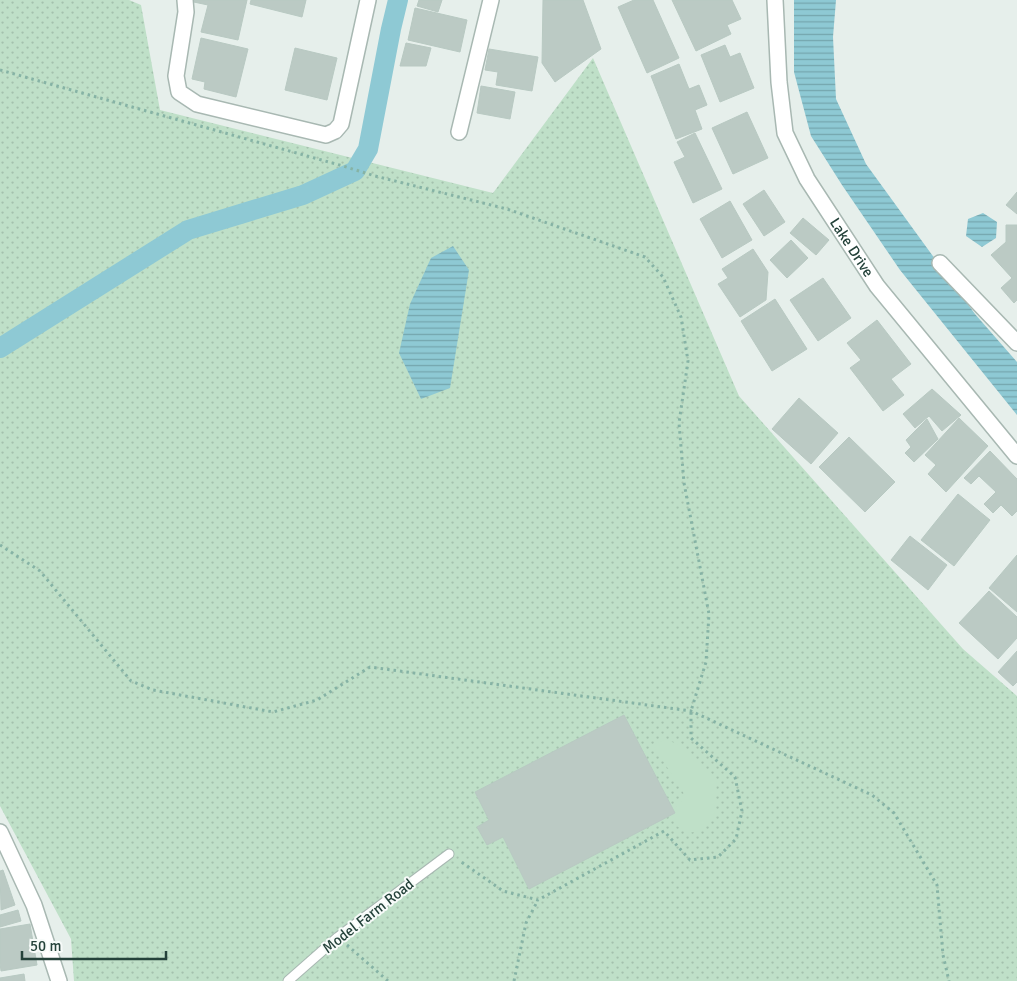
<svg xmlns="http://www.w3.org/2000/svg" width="1017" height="981" font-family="Signika,sans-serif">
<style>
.grass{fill:url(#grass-dots)}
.pitch{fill:#bfe0c8}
.water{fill:url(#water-rules)}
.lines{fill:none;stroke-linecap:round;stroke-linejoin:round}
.canal{stroke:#8ec9d4;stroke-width:20}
.building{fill:#bbcac4;stroke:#b8c9c2}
.lane-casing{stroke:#a8b8b2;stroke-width:11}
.street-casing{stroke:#a8b8b2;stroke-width:18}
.path{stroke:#86b3a5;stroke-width:3;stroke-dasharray:2.5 4;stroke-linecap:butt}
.lane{stroke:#fff;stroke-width:9}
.street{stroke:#fff;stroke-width:15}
.labels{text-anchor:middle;stroke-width:4;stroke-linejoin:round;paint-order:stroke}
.street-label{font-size:15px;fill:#24423a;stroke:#f7fbf9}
</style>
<defs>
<pattern id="grass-dots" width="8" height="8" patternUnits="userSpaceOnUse" patternTransform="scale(1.25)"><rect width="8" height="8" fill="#bfe0c8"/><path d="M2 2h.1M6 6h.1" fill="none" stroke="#a4c1ad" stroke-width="1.8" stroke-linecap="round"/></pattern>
<pattern id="water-rules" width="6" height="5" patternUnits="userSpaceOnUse" patternTransform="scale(1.25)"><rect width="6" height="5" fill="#8ec9d4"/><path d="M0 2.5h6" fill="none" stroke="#74a5ad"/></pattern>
</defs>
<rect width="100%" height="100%" fill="#e6efeb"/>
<path class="grass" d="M0,0H129L141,5L160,110L493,193L593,58L739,396L963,649L1017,696V981H74L71,939L0,806Z"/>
<path class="pitch" d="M666,739L685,748L717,779L714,817L702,831L687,833L674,824L673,809L686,797L653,745Z"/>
<path class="water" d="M794,0H836L833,37L836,99L866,164L975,314L1017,362V415L900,270L842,185L811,136L794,72Z
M983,213L997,222L996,238L982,247L966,236L968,219Z
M453,246L469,270L450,388L421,399L399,353L410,304L431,258Z"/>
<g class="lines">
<path class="canal" d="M0,348L188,230L303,195L355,171L368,149L391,29L398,0"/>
</g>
<path class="building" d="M189,0H247L238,40L201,32L208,5L189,1Z
M251,0H306L302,17L250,4Z
M419,0H442L438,12L417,6Z
M543,0H583L601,49L555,82L542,63Z
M634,0H653L679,58L647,73L618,7Z
M672,0H732L741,19L727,25L731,34L696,51Z
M415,8L467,20L460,52L408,40Z
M201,38L248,49L236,97L204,89L205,82L192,79Z
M406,43L431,48L426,66H400Z
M725,45L730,57L740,53L754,88L720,102L701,55Z
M295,48L337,58L327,100L285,90Z
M489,49L538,57L532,91L496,85L498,72L485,70Z
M679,64L689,89L699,85L707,105L695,110L702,129L676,139L651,76Z
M481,86L515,92L510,119L477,113Z
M747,112L768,158L733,174L712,128Z
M695,133L722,189L693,203L674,162L685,157L677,142Z
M764,190L785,222L764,236L743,204Z
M1017,192V214L1006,205Z
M730,201L752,240L722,258L700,219Z
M803,218L829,240L816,255L790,233Z
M1006,225H1017V300L1014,303L1001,288L1012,278L991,255L1006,242Z
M791,240L808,258L787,278L770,260Z
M753,249L768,272L766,300L740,317L718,284L728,278L722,269Z
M823,278L851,318L818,341L790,300Z
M775,299L807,349L772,371L741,321Z
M877,320L911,364L891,379L904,395L883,411L850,368L861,360L847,343Z
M932,389L961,415L942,431L929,416L915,428L903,414Z
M799,398L838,433L811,464L772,429Z
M959,418L988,446L946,492L928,474L936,465L925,455Z
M927,419L938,439L914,462L905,453L911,447L906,440Z
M849,437L895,482L865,512L819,467Z
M990,451L1017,479V511L1012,516L1001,505L993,513L984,504L996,492L979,476L971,484L964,478Z
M958,494L990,520L954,566L921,540Z
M910,536L947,565L928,590L891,560Z
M1017,555V612L989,588Z
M989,591L1017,617V638L998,659L959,623Z
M1017,651V682L1013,686L998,672Z
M624,715L675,813L529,889L503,837L487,845L477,827L489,820L475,792Z
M3,870L15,905L1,910L0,871Z
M18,910L21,921L0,927V915Z
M30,924L37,965L1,971L0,963V929Z
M24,974L25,981H0V978Z"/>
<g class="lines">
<g class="lane-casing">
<path id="lane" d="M288,981L338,937L449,854"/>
</g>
<g class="street-casing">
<g id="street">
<path d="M185,0L186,12L176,76L179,92L197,104L326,135L335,131L341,124L368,0"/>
<path id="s1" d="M775,0L779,82L785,133L807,179L877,286L1017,456"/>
<path d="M459,132L491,0"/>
<path d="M940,263L1017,343"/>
<path d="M0,832L34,905L59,981"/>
</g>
</g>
<path class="path" d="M0,70L343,166L375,176L507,209L645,257L663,277L681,317L688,361L679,423L684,483L709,614L706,662L691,711V738L735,777L742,811L736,839L718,857L690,860L664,831L538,900L503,891L460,861
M0,545L40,571L131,681L153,690L273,712L317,700L370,667L691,711L872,795L894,813L937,885L943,955L949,981
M347,945L388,981
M514,981L526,923L538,900"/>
<use href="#lane" class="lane"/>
<use href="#street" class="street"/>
</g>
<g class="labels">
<g class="street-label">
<text dy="5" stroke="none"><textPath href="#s1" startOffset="266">Lake Drive</textPath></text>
<text transform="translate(368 916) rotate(-38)" y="5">Model Farm Road</text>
</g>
</g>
<path d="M22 951v8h144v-8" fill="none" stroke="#24423a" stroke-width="2.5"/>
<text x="30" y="951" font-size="15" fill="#24423a" stroke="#f7fbf9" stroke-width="4" paint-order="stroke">50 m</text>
</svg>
